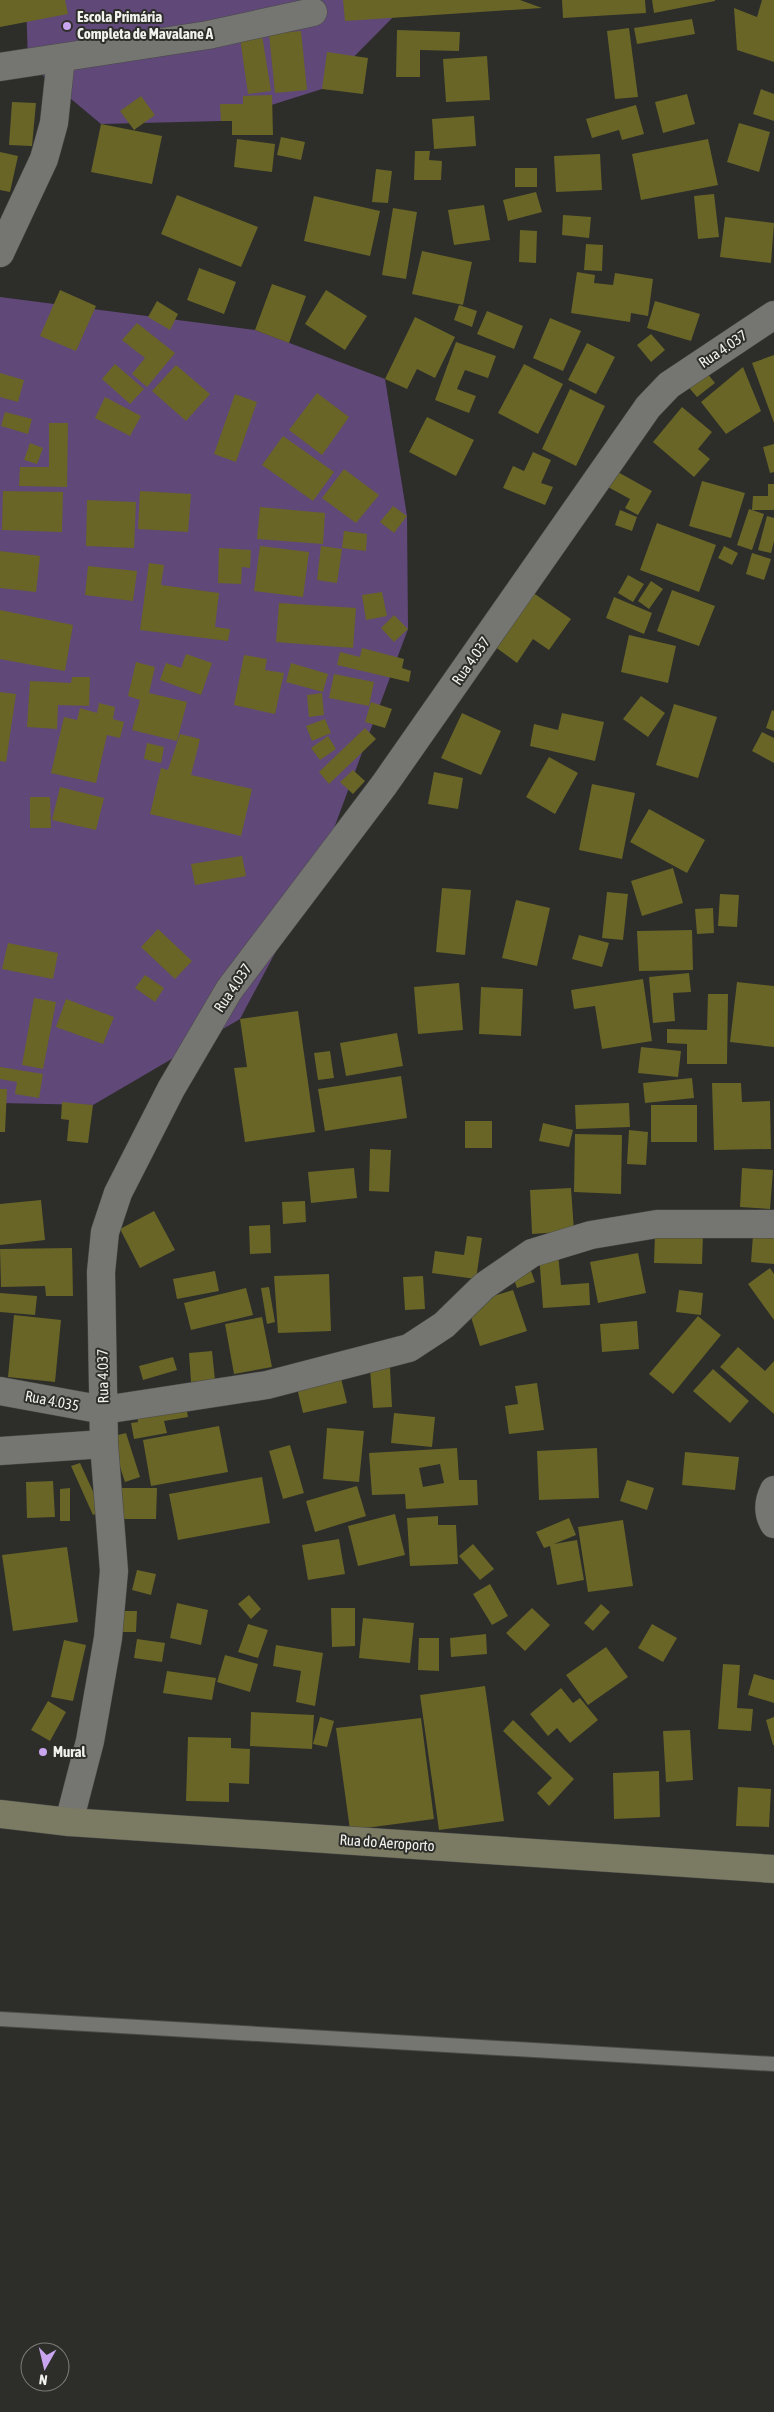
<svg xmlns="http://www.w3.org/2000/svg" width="774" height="2412" font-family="'Asap Condensed',sans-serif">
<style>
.green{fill:#604978}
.building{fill:#686527;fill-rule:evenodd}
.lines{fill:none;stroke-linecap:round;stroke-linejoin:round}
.lane-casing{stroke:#4a4a47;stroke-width:16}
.street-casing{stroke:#4a4a47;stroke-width:29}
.secondary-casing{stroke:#4a4a47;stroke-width:29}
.lane{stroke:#757571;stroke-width:14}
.street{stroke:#757571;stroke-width:28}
.secondary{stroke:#7b7a62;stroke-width:28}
.poi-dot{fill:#c8a5ee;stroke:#2d2d2a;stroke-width:2}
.labels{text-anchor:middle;stroke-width:4;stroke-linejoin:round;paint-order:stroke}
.poi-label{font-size:15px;font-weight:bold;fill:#f1f1ee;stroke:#2d2d2a;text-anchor:start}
.street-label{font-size:15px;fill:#f1f1ee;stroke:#2d2d2a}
</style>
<rect width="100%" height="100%" fill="#2d2d2a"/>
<path class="green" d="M26,0H410L322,89L221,121L101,124L28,63Z
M0,297L255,330L385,379L407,516L408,629L317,874L240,1019L93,1105L0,1103Z"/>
<path class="building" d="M0,0H65L68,14L0,27Z
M343,0H520L542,8L345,21Z
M562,0H645L646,13L563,18Z
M652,0H715V1L654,13Z
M762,0H774V62L737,50L734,8L757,17Z
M692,19L695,34L637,44L634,28Z
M629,28L638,97L615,99L607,31Z
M397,30L460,32L459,51L420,50V77H396Z
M301,31L307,90L275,93L269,34Z
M262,35L271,91L248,94L240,38Z
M327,52L368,58L363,94L322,89Z
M487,56L490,100L446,102L443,59Z
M761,89L774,94V121L753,114Z
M687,94L695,124L663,133L655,102Z
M272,95L273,135H232V121H221L220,104H243V96Z
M141,96L155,115L134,130L120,111Z
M12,102L36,103L32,146L9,145Z
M636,105L644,134L622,140L619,130L592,138L586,119Z
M474,116L476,146L434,149L432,119Z
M739,123L770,132L759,172L727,162Z
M101,124L162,136L152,184L91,172Z
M281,137L305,142L301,160L277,155Z
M237,139L275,144L272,172L234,167Z
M708,139L718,185L641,200L632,154Z
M415,151H430L429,160L442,161L441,180H414Z
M0,152L18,156L10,192L0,190Z
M600,154L602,190L556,192L554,156Z
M515,168H537V187H515Z
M376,169L392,171L388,203L372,202Z
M536,192L542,212L508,221L503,200Z
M714,194L719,237L698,239L694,196Z
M177,195L258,227L241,267L161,234Z
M314,196L380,211L370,256L304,241Z
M484,205L490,240L454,245L448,210Z
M393,208L417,212L406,279L382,275Z
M563,215L591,217L589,238L562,235Z
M725,217L774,223L771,263L720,257Z
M520,230L537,231L536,263L519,262Z
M586,244L603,245L602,271L584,270Z
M422,251L472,262L463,305L412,294Z
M199,268L236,282L224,314L187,300Z
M577,272L595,275L594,283L613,285L615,273L653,279L648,316L631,313L630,322L571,313Z
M272,284L306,296L289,343L255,330Z
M60,290L96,306L76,351L40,336Z
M326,290L367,316L345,350L305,324Z
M157,301L178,314L170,330L148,317Z
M655,301L700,314L691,341L647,328Z
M459,305L477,311L472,327L454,320Z
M487,311L523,326L514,349L477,334Z
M415,317L455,337L435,378L417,369L407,389L385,379Z
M550,318L581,331L563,371L533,358Z
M137,323L175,353L147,387L132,374L145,358L122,340Z
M651,334L665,350L651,362L637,345Z
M456,342L496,356L488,378L465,370L457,389L476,396L469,413L435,400Z
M587,343L615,357L596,394L568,380Z
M774,355V423L752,363Z
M115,364L144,389L130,404L102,379Z
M524,364L563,384L538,434L498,413Z
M176,365L210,394L186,421L152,391Z
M743,367L761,411L726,434L701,402Z
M703,368L715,383L697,397L685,383Z
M0,373L24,380L18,402L0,397Z
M570,389L605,406L576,466L542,449Z
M317,393L349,417L322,455L289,430Z
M235,394L257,402L236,462L214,454Z
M105,397L141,416L130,436L95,418Z
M682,407L712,432L698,449L710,459L694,477L653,442Z
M5,412L32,419L28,434L1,426Z
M427,417L474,440L456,476L409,452Z
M49,423H68L67,487L19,486L20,467H49Z
M283,436L334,472L313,501L262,465Z
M30,443L43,448L37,464L24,460Z
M774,444V472L770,473L763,447Z
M533,452L551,460L541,483L553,487L545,505L503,488L513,466L524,471Z
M344,469L379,495L356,523L322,498Z
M616,471L652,491L638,515L625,508L630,499L608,487Z
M702,481L745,493L731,538L689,526Z
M768,484H774V510H752L753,496H768Z
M3,491L63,492L62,532L2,530Z
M140,491L191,494L188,532L138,529Z
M87,500L136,502L134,548L86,546Z
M393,506L407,516L394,533L380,522Z
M260,507L325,513L323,544L257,539Z
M749,509L764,514L752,550L737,545Z
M620,510L637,517L632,531L615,525Z
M767,516L774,518V541L771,553L758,550Z
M657,523L716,545L699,592L640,570Z
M344,531L367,534L366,551L342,548Z
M260,546L309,552L303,597L254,591Z
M321,546L342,549L337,583L317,580Z
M724,546L738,553L732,565L718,558Z
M219,548L251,550L250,568L242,567L241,584L218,583Z
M0,551L40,556L36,592L0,588Z
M752,553L771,559L764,580L746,574Z
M149,563L164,565L161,585L219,593L215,627L230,629L228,641L140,630Z
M88,566L137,571L133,601L85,595Z
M628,575L644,584L633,602L618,593Z
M651,581L663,589L649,609L638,601Z
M672,590L715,606L699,646L657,631Z
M382,592L387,616L366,620L362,595Z
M532,592L571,619L549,650L533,639L517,663L494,646Z
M614,597L652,613L644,634L606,618Z
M279,603L356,608L353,648L276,642Z
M0,610L73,625L65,671L0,659Z
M394,615L408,629L394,642L381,628Z
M629,635L676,646L668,683L621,672Z
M362,648L404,659L402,668L411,671L409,682L337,665L340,652L360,657Z
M186,654L212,663L201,695L160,680L166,663L181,668Z
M244,655L267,659L265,670L284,673L275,714L234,705Z
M136,662L155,667L149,693L187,702L177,741L132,730L140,700L128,696Z
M291,663L328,674L323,692L286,682Z
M334,674L374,682L369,706L329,698Z
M72,677H90L89,706L58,705L57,729L27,727L30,681L71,683Z
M0,692L16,694L6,762L0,761Z
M322,693L324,715L309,717L307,695Z
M641,696L665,713L648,737L623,719Z
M371,702L392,709L385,728L365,722Z
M99,703L115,707L113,719L124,722L120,738L107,735L96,783L51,773L64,717L77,720L80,708L97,713Z
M674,704L717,717L698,778L656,765Z
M772,710L774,711V731L766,728Z
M462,713L501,731L481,775L441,758Z
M562,713L604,722L595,761L530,746L534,724L558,730Z
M325,719L331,733L312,741L306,726Z
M365,728L376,739L329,784L319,772Z
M762,732L774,738V763L752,751Z
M180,734L200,739L191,775L252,789L241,836L150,814L161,768L168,770Z
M328,736L336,749L320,760L311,748Z
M147,743L164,747L161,763L144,759Z
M549,757L578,773L555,814L526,797Z
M353,770L365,781L353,794L340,782Z
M434,772L463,778L458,809L428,804Z
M592,784L635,793L622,859L579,850Z
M60,787L104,798L96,830L52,820Z
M30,797H50L51,828H30Z
M649,809L705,840L687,873L630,842Z
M242,856L246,876L195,885L191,864Z
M673,868L683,903L642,916L631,881Z
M442,888L471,890L465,955L436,952Z
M607,892L628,894L623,940L602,938Z
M720,894L739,895L737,927L718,926Z
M516,900L550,908L537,966L502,958Z
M713,908L714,933L697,934L695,909Z
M158,929L192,961L175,979L141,947Z
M692,930L693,970L639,971L637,931Z
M579,935L609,943L602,967L572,959Z
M8,943L58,953L53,979L2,969Z
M689,973L691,992L673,993L675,1021L653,1023L649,977Z
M145,975L164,988L155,1002L135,988Z
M643,979L652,1041L602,1049L595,1006L574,1009L571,990Z
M737,982L774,986V1047L730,1042Z
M459,983L463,1030L418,1034L414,987Z
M481,987L523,989L521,1036L479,1034Z
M708,994H728L727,1064H687V1044L667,1043V1029L707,1030Z
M34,998L56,1002L43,1069L22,1065Z
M66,999L114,1017L103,1044L56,1027Z
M298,1011L315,1132L245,1142L234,1068L247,1067L240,1019Z
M397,1033L403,1066L346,1076L340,1043Z
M641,1047L681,1051L678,1077L638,1073Z
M330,1051L334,1078L318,1080L314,1053Z
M0,1067L43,1074L39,1098L15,1094L17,1082L0,1079Z
M401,1076L407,1118L325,1131L318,1089Z
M692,1078L694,1098L645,1103L643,1083Z
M712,1083H741L742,1102L770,1101L771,1149L714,1150Z
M0,1089H7L5,1132H0Z
M62,1102L93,1105L88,1143L67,1141L69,1120L61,1119Z
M629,1103L630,1127L576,1129L575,1105Z
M651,1105H697V1142H651Z
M465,1121H492V1148H465Z
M543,1123L573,1130L569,1147L539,1141Z
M629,1130L648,1132L646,1165L627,1164Z
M575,1134L622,1135L621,1194L574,1192Z
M370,1149L391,1150L389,1192L369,1191Z
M354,1168L357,1198L311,1203L308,1172Z
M742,1168L773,1170L770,1209L740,1207Z
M571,1188L574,1231L532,1234L530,1190Z
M41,1200L45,1240L0,1245V1204Z
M305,1201L306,1222L283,1224L282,1202Z
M154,1211L175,1250L140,1268L120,1229Z
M270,1225L271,1253L250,1254L249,1226Z
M655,1234L703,1235L702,1264L654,1263Z
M753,1235L774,1236V1264L751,1262Z
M467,1236L482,1238L476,1279L432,1273L435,1251L464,1255Z
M72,1248L73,1296H46L45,1286L1,1287L0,1249Z
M558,1253L561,1285L589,1283L590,1305L543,1308L539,1254Z
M638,1253L646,1293L598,1303L590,1262Z
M529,1265L535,1282L517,1288L511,1271Z
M770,1268L774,1274V1320L748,1284Z
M215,1271L219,1291L177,1299L173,1279Z
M329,1274L331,1331L278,1333L274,1276Z
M423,1276L425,1309L405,1310L403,1277Z
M269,1287L275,1322L267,1324L261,1288Z
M246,1288L253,1315L191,1330L184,1303Z
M513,1290L527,1331L480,1346L467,1304Z
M679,1290L703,1293L701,1315L676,1312Z
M0,1293L37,1296L35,1315L0,1312Z
M14,1315L61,1320L55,1382L8,1377Z
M698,1316L721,1335L673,1394L649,1374Z
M262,1317L272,1367L234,1374L225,1324Z
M637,1321L639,1349L602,1352L600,1324Z
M738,1347L765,1371L774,1361V1414L720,1367Z
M212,1351L215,1380L191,1382L189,1353Z
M173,1357L177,1370L143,1380L139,1366Z
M390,1368L392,1407L373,1408L370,1369Z
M713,1369L749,1401L730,1423L693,1391Z
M340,1374L347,1403L303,1413L296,1384Z
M537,1383L544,1430L509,1434L505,1406L518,1404L515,1386Z
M185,1401L188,1417L164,1421L167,1433L134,1439L131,1423L138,1422L136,1410Z
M394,1413L435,1417L432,1447L391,1443Z
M219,1426L228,1472L151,1486L143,1440Z
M327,1428L364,1431L359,1482L323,1479Z
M126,1433L140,1477L125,1482L110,1437Z
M290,1445L304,1493L283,1499L269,1451Z
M457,1448L459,1480H477L478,1505L406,1509L405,1494L372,1495L369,1453ZM440,1464L444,1483L423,1487L419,1468Z
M597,1448L599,1498L539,1500L537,1451Z
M685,1452L739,1457L735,1490L682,1485Z
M80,1463L102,1511L93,1515L71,1466Z
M262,1477L270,1523L178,1540L169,1494Z
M627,1480L654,1488L647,1510L620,1501Z
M53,1481L55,1517L27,1518L26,1482Z
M357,1486L366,1516L315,1532L306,1501Z
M70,1488V1521H60V1489Z
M119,1488H157L156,1519H118Z
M395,1514L405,1555L358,1566L348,1526Z
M438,1516V1525H456L458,1564L410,1566L407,1518Z
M569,1518L576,1535L554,1544L577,1540L584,1580L557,1585L550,1546L544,1548L536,1532Z
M623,1520L633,1586L588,1592L578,1527Z
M339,1539L345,1574L308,1580L302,1545Z
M473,1544L494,1569L480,1580L459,1556Z
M67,1547L78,1622L13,1631L2,1555Z
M137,1570L156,1574L151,1595L132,1590Z
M490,1584L508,1616L492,1625L473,1594Z
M249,1595L261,1609L251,1619L238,1604Z
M177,1603L208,1610L201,1645L170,1638Z
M601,1604L610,1612L593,1631L584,1623Z
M331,1608H355V1646L332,1647Z
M532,1608L550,1625L525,1651L506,1633Z
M123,1611H137L136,1632H123Z
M363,1618L414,1623L410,1663L359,1658Z
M248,1624L268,1630L258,1658L238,1652Z
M652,1624L677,1638L663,1662L638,1648Z
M486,1634L487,1654L451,1657L450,1638Z
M419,1638H439V1671L418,1670Z
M137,1639L165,1643L162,1662L134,1658Z
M64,1640L86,1645L73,1701L51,1697Z
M276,1645L323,1653L315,1706L296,1702L301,1671L273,1666Z
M606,1647L628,1677L588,1705L566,1675Z
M225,1655L258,1664L250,1692L217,1682Z
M723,1664L740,1665L737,1708L753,1709L751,1731L718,1729Z
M167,1671L216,1678L212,1700L163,1693Z
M754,1674L774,1680V1703L748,1695Z
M485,1686L504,1821L439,1830L420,1695Z
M561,1688L573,1703L580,1698L598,1720L570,1743L557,1728L548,1736L530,1714Z
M48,1701L66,1712L50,1741L31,1730Z
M251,1712L314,1715L312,1749L250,1746Z
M320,1717L334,1721L327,1747L313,1744Z
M774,1717V1745H773L766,1720Z
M421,1718L434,1819L350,1830L336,1728Z
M513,1720L574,1779L549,1806L537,1793L552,1778L503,1731Z
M690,1730L693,1780L666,1782L663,1731Z
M188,1737L231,1738V1748L250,1749L249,1784L229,1783V1802L186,1801Z
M659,1771L660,1817L614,1819L613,1773Z
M738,1787L771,1789L769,1827L736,1826Z"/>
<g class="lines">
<g class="lane-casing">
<path id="lane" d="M0,2019L774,2064"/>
</g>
<g class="street-casing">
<path id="street" d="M0,67L208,35L313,12
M0,253L44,159L54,123L61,58
M0,1391L104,1410L267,1385L409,1348L444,1325L484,1286L532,1253L591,1235L657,1224H774
M0,1451L104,1444
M774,1490C768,1502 767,1512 774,1524
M69,1822L90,1741L108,1638L114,1571L104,1444L101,1272L105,1232L118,1193L171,1089L229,990L384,785L648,407L669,385L774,315"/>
</g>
<g class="secondary-casing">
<path id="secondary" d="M0,1814L69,1822L774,1869"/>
</g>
<use href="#lane" class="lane"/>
<use href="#street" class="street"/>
<use href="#secondary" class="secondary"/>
</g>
<g class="poi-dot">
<circle cx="67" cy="26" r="5"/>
<circle cx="43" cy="1752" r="5"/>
</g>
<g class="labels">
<g class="poi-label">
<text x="77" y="22">Escola Primária<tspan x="77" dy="17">Completa de Mavalane A</tspan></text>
<text x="53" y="1757">Mural</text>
</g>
<g class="street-label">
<text transform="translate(723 349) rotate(-34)" y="5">Rua 4.037</text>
<text transform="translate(471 661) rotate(-55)" y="5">Rua 4.037</text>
<text transform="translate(233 988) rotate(-56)" y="5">Rua 4.037</text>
<text transform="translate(103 1376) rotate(-91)" y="5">Rua 4.037</text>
<text transform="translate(52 1401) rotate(11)" y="5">Rua 4.035</text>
<text transform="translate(387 1843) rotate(4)" y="5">Rua do Aeroporto</text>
</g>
</g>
<g transform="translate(45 2367) rotate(188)"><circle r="24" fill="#2d2d2a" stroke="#7b7b78"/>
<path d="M0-4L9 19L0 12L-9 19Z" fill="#c8a5ee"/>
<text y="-8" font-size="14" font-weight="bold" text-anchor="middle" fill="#f1f1ee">N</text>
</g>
</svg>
